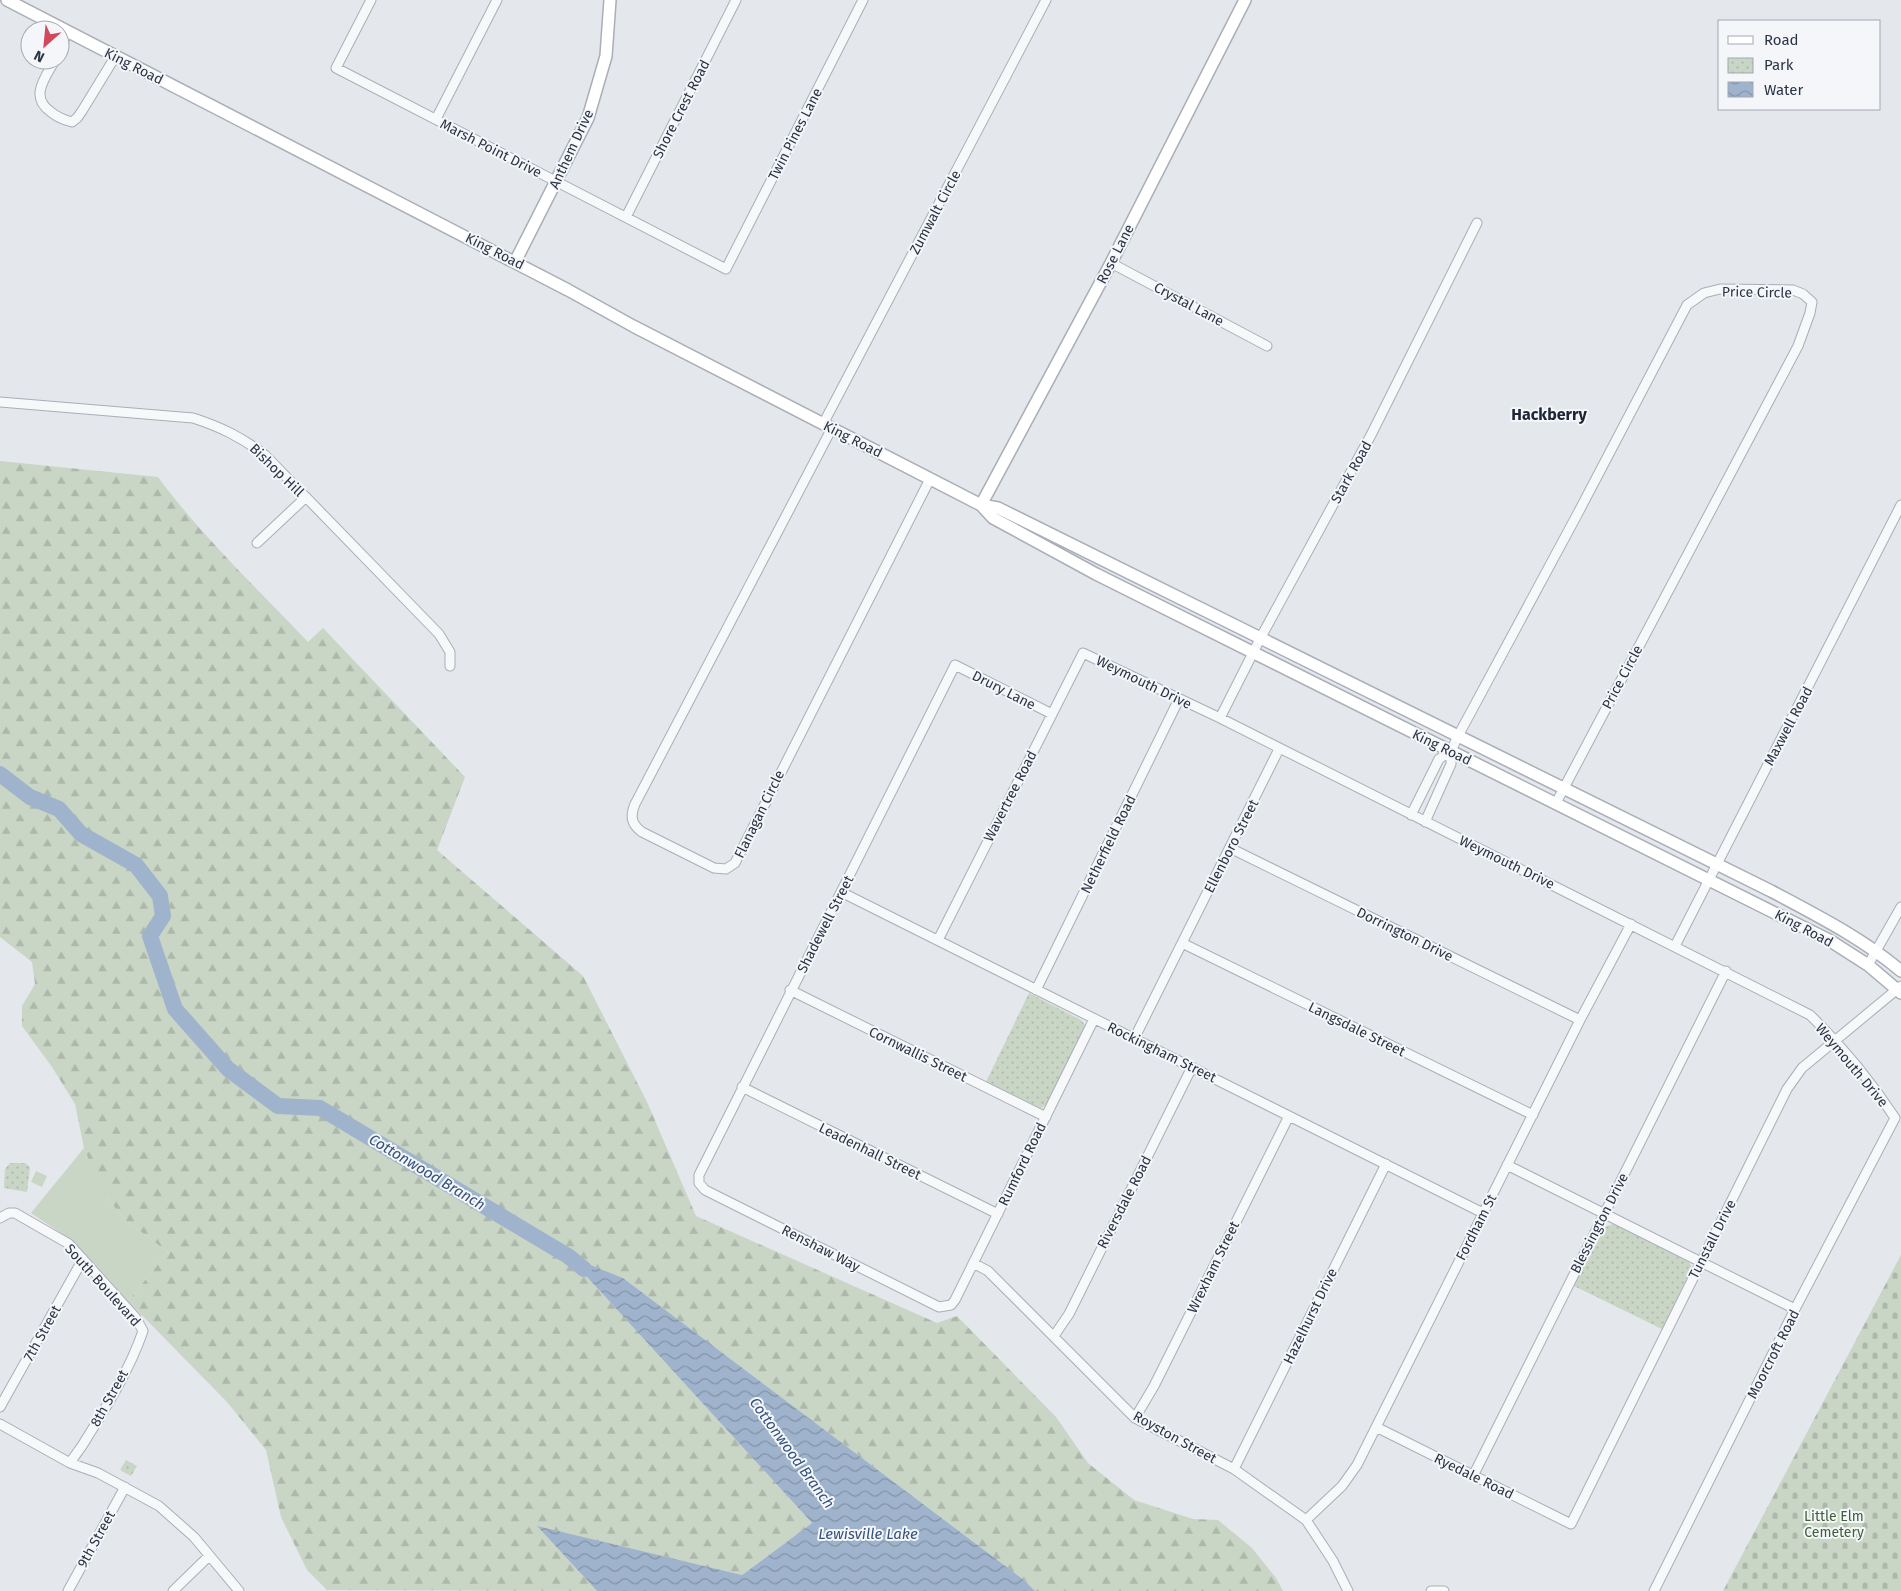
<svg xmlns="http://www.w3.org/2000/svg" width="1901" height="1591" font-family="'Fira Sans',sans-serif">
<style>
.green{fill:#c9d6c5}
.forest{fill:url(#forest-firs)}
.cemetery{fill:url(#cemetery-stones)}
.park{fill:url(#park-dots)}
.water{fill:url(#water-waves)}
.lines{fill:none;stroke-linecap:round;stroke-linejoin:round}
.river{stroke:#9fb4cc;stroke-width:16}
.street-casing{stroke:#a9aeb7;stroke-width:11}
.secondary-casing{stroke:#a9aeb7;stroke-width:14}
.street{stroke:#f7f8fa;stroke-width:9}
.secondary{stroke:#fff;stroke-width:11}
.labels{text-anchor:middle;stroke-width:4;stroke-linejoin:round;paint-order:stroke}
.street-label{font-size:14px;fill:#2b3445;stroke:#f4f6f9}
.park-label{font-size:14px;fill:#3f6138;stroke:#f4f6f9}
.water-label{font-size:15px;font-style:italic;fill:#34527a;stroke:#f4f6f9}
.quarter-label{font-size:16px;font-weight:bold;fill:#1d2536;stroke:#f4f6f9}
</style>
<defs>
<pattern id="forest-firs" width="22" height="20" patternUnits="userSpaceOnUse" patternTransform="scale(1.25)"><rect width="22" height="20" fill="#c9d6c5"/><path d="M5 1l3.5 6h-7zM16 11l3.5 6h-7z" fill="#adb8ab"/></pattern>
<pattern id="cemetery-stones" width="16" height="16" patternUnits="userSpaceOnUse" patternTransform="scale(1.25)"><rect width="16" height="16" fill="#c9d6c5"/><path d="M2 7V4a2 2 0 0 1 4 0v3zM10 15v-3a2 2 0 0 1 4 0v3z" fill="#adb8ab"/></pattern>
<pattern id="park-dots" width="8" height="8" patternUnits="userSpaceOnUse" patternTransform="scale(1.25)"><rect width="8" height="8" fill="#c9d6c5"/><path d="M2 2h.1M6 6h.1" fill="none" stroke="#adb8ab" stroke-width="1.8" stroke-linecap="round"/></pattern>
<pattern id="water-waves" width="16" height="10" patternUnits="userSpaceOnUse" patternTransform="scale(1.25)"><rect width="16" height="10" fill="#9fb4cc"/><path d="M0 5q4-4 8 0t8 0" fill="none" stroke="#8293a7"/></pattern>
</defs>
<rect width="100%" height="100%" fill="#e4e7ec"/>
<path class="green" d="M84,1148L109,1200L125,1220L168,1252L128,1301L90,1259L61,1233L31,1213Z
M36,1171L47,1176L42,1187L31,1182Z"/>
<path class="forest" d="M0,461L158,477C202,537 257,588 308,642L323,628L465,777L437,850L583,976L647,1102L696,1216L937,1323L957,1316L1056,1417L1088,1463L1134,1500L1193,1519L1218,1520L1252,1548L1276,1578L1283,1591H1035L1024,1580L623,1278L569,1257L812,1523L742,1575L538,1527L597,1591L327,1590L307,1570L281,1517L266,1450L227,1402L128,1301L168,1252L125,1220L109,1200L95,1175L84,1148L75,1104L52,1067L22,1026V1006L35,984L32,962L0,937Z"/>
<path class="cemetery" d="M1901,1255V1591H1723Z"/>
<path class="park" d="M1029,993L1081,1020L1085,1025V1029L1046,1105L1041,1108L986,1082Z
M10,1163H25L30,1167L27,1192L4,1188L5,1169Z
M1613,1224L1689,1262L1692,1268L1662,1329L1574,1286L1605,1227Z
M126,1460L137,1466L131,1476L120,1470Z"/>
<path class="water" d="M568,1256L623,1278L1024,1580L1035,1591H597L537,1526L742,1575L812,1523Z"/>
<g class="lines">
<path class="river" d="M0,774L30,797L59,809L81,834L136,865L160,896L163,916L150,936L175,1009L228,1069L278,1106L320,1108L568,1256L584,1269"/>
<g class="street-casing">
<path id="street" d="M371,0L336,68L726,269L863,0
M60,49L68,31
M55,60C45,78 29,97 51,112C57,117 64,120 72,122L77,118L82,111L115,57
M436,119L497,0
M626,217L736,0
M1111,263L1267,346
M0,402L193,418C221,427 241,437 265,455L439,634L450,652V666
M823,424L1046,0
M832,428L635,804C630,816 631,824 642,832L714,868L726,869L735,863L930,479
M257,543L306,497
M1052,714L955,665L699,1175V1183L705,1190L939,1307L951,1305L955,1300L1094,1019
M1220,718L1261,637L1371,435L1477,223
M1411,815L1439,759L1451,751
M1425,822L1451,764V751L1458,736L1578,513L1687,305L1704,293L1720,289L1793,290L1803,294L1812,302L1810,313L1798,346L1556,803
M1230,848L1580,1020
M841,892L1483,1213
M938,940L1083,653L1220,718L1810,1015C1842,1046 1870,1080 1895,1118L1795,1309L1654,1591
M1182,943L1533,1115
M1675,946L1901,505
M1868,965L1901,907
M790,990L1046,1117
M1036,990L1179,699
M1134,1039L1279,749
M742,1087L998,1214
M1507,1165L1795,1309
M0,1218L9,1213H15L69,1244L136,1318L143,1331C130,1369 107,1406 85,1441C81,1448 75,1455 70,1463
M973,1263L988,1271L1135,1418L1234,1469L1306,1520L1333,1561L1348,1591
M1054,1336L1069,1314L1192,1067
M0,1407L83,1259
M1135,1418L1154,1386L1289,1116
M0,1424L70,1463L98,1473L159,1506L194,1537L239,1591
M1376,1427L1571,1524L1787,1089L1802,1068L1901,986
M1234,1469L1386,1164
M1473,1476L1726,971
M1306,1520L1342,1486L1357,1465L1580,1020L1631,924
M68,1591L125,1487
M173,1591L209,1556
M1431,1591H1444"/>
</g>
<g class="secondary-casing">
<path id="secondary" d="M7,0L568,290L633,326L981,505L993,518L1096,574L1829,940L1868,965L1901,993
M515,262L588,118L606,56L610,0
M981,505L998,508L1771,891C1816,915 1862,938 1901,971
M981,505L1111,263L1245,0"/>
</g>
<use href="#street" class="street"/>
<use href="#secondary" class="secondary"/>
</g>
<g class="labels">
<g class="street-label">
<text transform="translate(134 66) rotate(27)" y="5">King Road</text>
<text transform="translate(681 109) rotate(-63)" y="5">Shore Crest Road</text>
<text transform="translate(795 134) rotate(-63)" y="5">Twin Pines Lane</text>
<text transform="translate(491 148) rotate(27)" y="5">Marsh Point Drive</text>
<text transform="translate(571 149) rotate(-65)" y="5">Anthem Drive</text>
<text transform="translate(935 212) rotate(-62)" y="5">Zumwalt Circle</text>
<text transform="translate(495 251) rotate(27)" y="5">King Road</text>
<text transform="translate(1115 254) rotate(-63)" y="5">Rose Lane</text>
<text transform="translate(1757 292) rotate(1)" y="5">Price Circle</text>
<text transform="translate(1189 304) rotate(28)" y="5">Crystal Lane</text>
<text transform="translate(853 439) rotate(27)" y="5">King Road</text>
<text transform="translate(277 470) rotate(44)" y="5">Bishop Hill</text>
<text transform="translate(1351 472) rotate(-61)" y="5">Stark Road</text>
<text transform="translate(1622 677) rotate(-62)" y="5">Price Circle</text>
<text transform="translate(1144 682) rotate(26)" y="5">Weymouth Drive</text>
<text transform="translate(1004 690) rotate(27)" y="5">Drury Lane</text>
<text transform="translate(1788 726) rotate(-62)" y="5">Maxwell Road</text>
<text transform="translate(1442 747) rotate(26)" y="5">King Road</text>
<text transform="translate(1010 796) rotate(-63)" y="5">Wavertree Road</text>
<text transform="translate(759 814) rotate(-64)" y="5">Flanagan Circle</text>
<text transform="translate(1108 844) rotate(-64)" y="5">Netherfield Road</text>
<text transform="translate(1231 846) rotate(-63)" y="5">Ellenboro Street</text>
<text transform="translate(1507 862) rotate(26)" y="5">Weymouth Drive</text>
<text transform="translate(825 924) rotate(-63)" y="5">Shadewell Street</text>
<text transform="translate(1804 928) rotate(28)" y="5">King Road</text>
<text transform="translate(1405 934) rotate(26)" y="5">Dorrington Drive</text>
<text transform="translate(1357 1029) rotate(26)" y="5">Langsdale Street</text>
<text transform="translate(1162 1052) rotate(26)" y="5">Rockingham Street</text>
<text transform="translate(918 1054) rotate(26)" y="5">Cornwallis Street</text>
<text transform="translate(1852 1065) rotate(50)" y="5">Weymouth Drive</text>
<text transform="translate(870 1151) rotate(26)" y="5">Leadenhall Street</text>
<text transform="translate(1022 1164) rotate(-64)" y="5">Rumford Road</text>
<text transform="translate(1124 1202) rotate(-63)" y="5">Riversdale Road</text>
<text transform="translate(1599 1223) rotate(-63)" y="5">Blessington Drive</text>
<text transform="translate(1476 1227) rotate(-63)" y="5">Fordham St</text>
<text transform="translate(1712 1239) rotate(-63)" y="5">Tunstall Drive</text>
<text transform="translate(821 1248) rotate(27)" y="5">Renshaw Way</text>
<text transform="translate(1213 1267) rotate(-64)" y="5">Wrexham Street</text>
<text transform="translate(103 1285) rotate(48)" y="5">South Boulevard</text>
<text transform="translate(1310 1316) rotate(-64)" y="5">Hazelhurst Drive</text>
<text transform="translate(42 1333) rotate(-61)" y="5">7th Street</text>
<text transform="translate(1773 1354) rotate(-63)" y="5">Moorcroft Road</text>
<text transform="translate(109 1398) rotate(-61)" y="5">8th Street</text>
<text transform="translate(1175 1437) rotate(29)" y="5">Royston Street</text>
<text transform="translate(1474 1476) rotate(26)" y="5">Ryedale Road</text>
<text transform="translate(96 1539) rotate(-61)" y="5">9th Street</text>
</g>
<g class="park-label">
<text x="1834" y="1521">Little Elm<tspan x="1834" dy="16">Cemetery</tspan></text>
</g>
<g class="water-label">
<text transform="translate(427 1172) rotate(31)" y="5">Cottonwood Branch</text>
<text transform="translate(792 1453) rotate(54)" y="5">Cottonwood Branch</text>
<text x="868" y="1539">Lewisville Lake</text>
</g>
<g class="quarter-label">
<text x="1549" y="420">Hackberry</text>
</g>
</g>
<rect x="1718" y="20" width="162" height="90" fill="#f4f6f9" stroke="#a4a8b1"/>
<rect x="1728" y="36" width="25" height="8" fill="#ffffff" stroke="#a4a8b1"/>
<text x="1764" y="45" font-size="15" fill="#2b3445">Road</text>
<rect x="1728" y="58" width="25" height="15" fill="url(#park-dots)" stroke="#a4a8b1"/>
<text x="1764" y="70" font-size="15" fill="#2b3445">Park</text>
<rect x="1728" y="82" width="25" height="15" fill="url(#water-waves)" stroke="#a4a8b1"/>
<text x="1764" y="95" font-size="15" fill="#2b3445">Water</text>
<g transform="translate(45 45) rotate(207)"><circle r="24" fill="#f4f6f9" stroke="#a4a8b1"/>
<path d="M0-4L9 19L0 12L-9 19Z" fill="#d1495b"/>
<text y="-8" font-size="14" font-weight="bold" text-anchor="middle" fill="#2b3445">N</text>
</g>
</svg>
